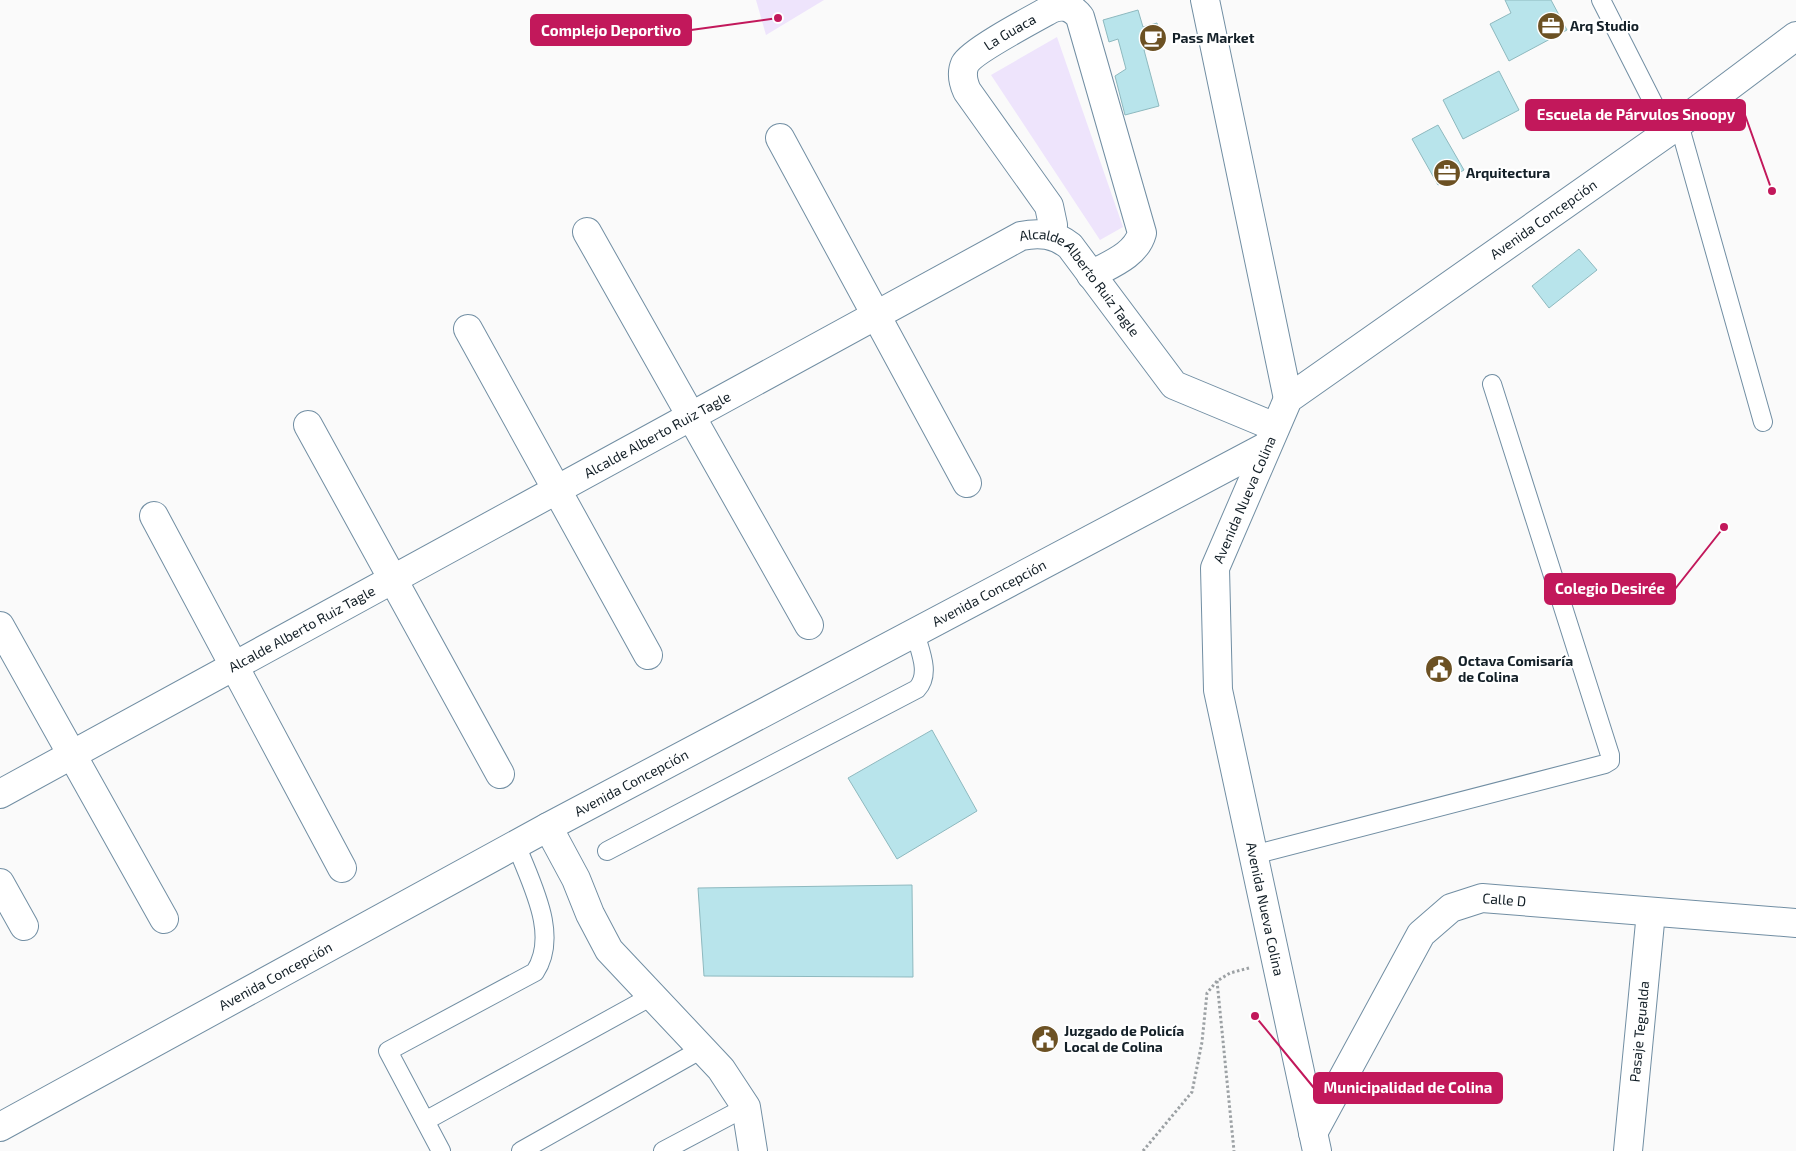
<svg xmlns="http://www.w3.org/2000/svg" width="1796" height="1151" font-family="'Exo 2',sans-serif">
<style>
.green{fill:#eee4fc}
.building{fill:#b8e4eb;stroke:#8eb9bf}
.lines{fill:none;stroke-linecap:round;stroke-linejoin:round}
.lane-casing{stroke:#718ea3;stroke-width:20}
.street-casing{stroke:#718ea3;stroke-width:30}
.secondary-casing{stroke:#718ea3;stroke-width:30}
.path{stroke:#9ca1a4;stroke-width:3;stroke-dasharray:2.5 2.5;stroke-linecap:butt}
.lane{stroke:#fff;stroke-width:18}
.street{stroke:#fff;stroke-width:28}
.secondary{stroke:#fff;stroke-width:28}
.labels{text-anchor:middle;stroke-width:4.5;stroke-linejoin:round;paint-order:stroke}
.poi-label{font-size:14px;font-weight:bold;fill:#142028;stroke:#fff;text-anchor:start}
.street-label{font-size:14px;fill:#142028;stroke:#fff}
.leader{fill:none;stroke:#c2185b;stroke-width:2}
.callout-dot{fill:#c2185b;stroke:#fff;stroke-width:2}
.callout{fill:#c2185b;stroke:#c2185b;stroke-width:2}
.callout-label{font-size:15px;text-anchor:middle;font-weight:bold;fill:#fff}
</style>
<rect width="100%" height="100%" fill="#fafafa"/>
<path class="green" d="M756,0H824L766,35Z
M1057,37L1123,227L1100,240L991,75Z"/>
<path class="building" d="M1505,0H1551L1567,30L1509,61L1490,24L1511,13Z
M1138,10L1143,27L1157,23L1162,45L1144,50L1159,106L1125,115L1115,76L1126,69L1118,39L1109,42L1103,20Z
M1499,71L1519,110L1463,139L1443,100Z
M1438,125L1464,170L1438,185L1412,139Z
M1579,249L1597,270L1549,308L1532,286Z
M932,730L977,811L897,859L848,778Z
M912,885L913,977L704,976L698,888Z"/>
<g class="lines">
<g class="lane-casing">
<path id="lane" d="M1601,0L1668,132
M1679,124L1763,422
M607,851L917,689C931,674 920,651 915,633
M1253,855L1605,764L1610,761V755L1492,384
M425,1121L652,996
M441,1151L388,1051L535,972C560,934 530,882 516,844
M521,1151L702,1049
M663,1151L746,1107"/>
</g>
<g class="street-casing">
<g id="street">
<path d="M1205,0L1288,399"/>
<path d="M780,138L967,483"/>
<path d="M587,232L809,625"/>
<path id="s1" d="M1052,235L1053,225L1049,206L967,91C963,82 961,73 965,64C972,51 1035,18 1051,9C1063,4 1072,7 1080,17L1142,233C1136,255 1111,264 1091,275"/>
<path d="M468,329L648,655"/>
<path d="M308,425L500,774"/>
<path d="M154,516L342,868"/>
<path d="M0,626L164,919"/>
<path id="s2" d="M0,794L1021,236C1040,232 1055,234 1070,246L1174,385L1275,427"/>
<path d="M548,827L576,879L590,914L609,950L721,1069L746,1107L753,1151"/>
<path d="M0,883L24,926"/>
<path id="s3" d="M0,1127L548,827L1265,447"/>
<path id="s4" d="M1313,1133L1421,934L1451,908L1482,898L1796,923"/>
<path id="s5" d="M1628,1151L1651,912"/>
</g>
</g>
<g class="secondary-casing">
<g id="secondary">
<path id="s6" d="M1317,1151L1218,690L1215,568L1288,399L1668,132L1796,36"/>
</g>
</g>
<path class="path" d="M1217,981L1234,1151
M1143,1151L1192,1092L1202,1042L1207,993L1217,981L1230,973L1249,968"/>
<use href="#lane" class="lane"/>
<use href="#street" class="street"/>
<use href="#secondary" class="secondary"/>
</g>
<defs>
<g id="office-disc" transform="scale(1.4375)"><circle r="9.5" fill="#6c5123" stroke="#fff"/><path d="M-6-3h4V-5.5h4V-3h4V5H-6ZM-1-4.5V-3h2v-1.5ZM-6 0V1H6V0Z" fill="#fff"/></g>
<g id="cafe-disc" transform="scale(1.4375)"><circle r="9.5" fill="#6c5123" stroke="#fff"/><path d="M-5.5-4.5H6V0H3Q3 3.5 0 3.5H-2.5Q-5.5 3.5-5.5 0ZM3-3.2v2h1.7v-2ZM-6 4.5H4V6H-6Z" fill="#fff"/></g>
<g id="civic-disc" transform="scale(1.4375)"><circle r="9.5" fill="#6c5123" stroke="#fff"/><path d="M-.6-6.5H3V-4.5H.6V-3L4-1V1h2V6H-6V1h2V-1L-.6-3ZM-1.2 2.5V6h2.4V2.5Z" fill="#fff"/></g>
</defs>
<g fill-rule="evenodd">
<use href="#office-disc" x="1551" y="26"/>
<use href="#cafe-disc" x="1153" y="38"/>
<use href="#office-disc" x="1447" y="173"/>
<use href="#civic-disc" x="1439" y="669"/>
<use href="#civic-disc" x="1045" y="1039"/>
</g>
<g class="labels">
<g class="poi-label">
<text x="1570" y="31">Arq Studio</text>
<text x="1172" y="43">Pass Market</text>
<text x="1466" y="178">Arquitectura</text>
<text x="1458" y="666">Octava Comisaría<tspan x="1458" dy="16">de Colina</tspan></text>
<text x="1064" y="1036">Juzgado de Policía<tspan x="1064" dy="16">Local de Colina</tspan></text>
</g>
<g class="street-label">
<text dy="5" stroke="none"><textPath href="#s1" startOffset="254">La Guaca</textPath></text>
<text dy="5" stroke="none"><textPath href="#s6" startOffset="1090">Avenida Concepción</textPath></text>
<text dy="5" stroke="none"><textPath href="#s2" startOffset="1244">Alcalde Alberto Ruiz Tagle</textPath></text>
<text dy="5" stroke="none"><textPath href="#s2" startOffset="749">Alcalde Alberto Ruiz Tagle</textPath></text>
<text dy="5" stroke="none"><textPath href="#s6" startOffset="668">Avenida Nueva Colina</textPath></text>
<text dy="5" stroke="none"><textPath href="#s3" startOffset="1124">Avenida Concepción</textPath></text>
<text dy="5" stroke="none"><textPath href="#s2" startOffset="344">Alcalde Alberto Ruiz Tagle</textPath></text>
<text dy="5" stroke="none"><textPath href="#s3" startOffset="719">Avenida Concepción</textPath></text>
<text dy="5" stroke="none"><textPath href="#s4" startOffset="321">Calle D</textPath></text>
<text transform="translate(1265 909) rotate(78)" y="5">Avenida Nueva Colina</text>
<text dy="5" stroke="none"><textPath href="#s3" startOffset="314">Avenida Concepción</textPath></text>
<text dy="5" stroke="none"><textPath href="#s5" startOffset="120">Pasaje Tegualda</textPath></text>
</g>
</g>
<path class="leader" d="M778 18L691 30M1772 191L1745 115M1724 527L1675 589M1255 1016L1314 1088"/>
<g class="callout-dot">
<circle cx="778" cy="18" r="5"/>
<circle cx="1772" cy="191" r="5"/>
<circle cx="1724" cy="527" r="5"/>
<circle cx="1255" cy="1016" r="5"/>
</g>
<g class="callout">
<rect x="531" y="15" width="160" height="30" rx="5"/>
<rect x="1526" y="100" width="219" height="30" rx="5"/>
<rect x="1545" y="574" width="130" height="30" rx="5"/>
<rect x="1314" y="1073" width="188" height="30" rx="5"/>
</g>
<g class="callout-label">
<text x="611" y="36">Complejo Deportivo</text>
<text x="1636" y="120">Escuela de Párvulos Snoopy</text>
<text x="1610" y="594">Colegio Desirée</text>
<text x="1408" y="1093">Municipalidad de Colina</text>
</g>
</svg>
